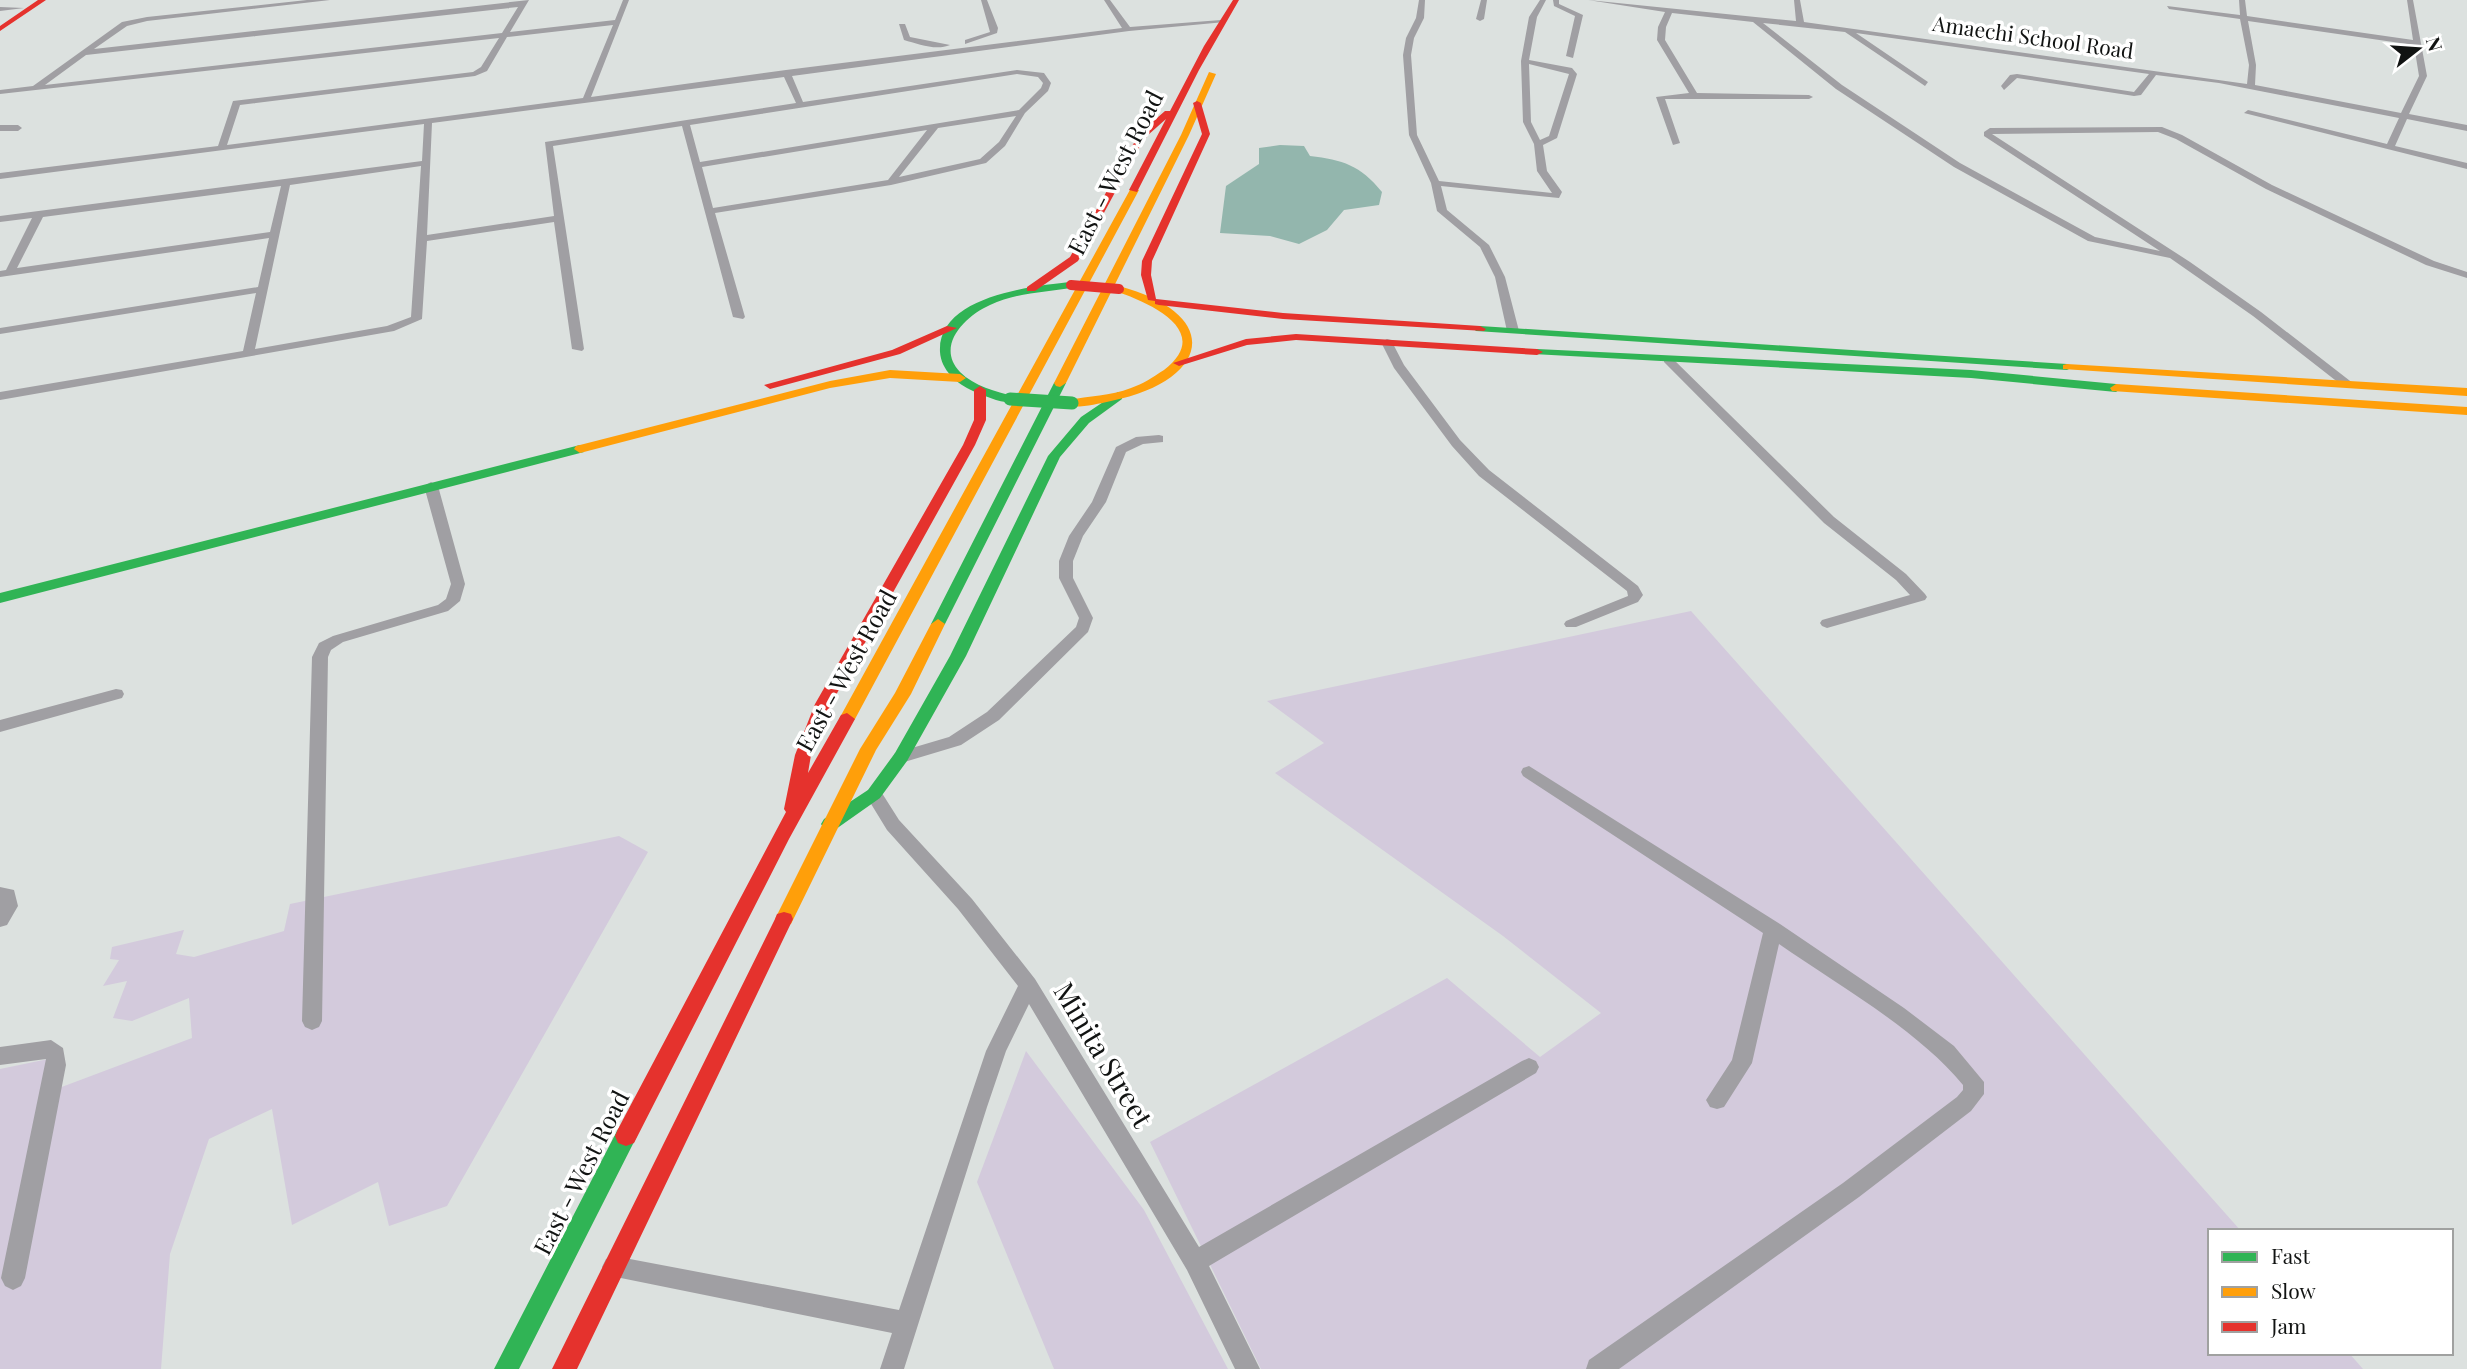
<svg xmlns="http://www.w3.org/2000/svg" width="2467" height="1369" font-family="'Playfair Display',serif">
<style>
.green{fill:#d3cadc}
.water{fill:#93b6ad}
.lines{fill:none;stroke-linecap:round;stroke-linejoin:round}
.street{fill:#a09fa3;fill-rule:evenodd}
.fast{fill:#30b455;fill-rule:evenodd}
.slow{fill:#ff9f0a;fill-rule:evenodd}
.jam{fill:#e5322d;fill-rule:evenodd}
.fast-bridge{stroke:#30b455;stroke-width:13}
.jam-bridge{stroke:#e5322d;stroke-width:10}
.labels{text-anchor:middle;stroke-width:7;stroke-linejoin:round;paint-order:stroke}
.far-street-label{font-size:21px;fill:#111312;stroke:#fff}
.street-label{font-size:24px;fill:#111312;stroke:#fff}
.near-street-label{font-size:28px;fill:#111312;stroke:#fff}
</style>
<rect width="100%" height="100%" fill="#dce1df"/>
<path class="green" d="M1691,611L2241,1231H2210V1353H2349L2363,1369H1261L1150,1142L1447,978L1540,1057L1601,1013L1503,936L1275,773L1324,743L1267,701Z
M619,836L648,852L447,1206L389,1226L378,1182L292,1225L272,1109L209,1139L170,1254L161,1369H0V1069L58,1057L59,1088L192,1038L189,998L132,1021L113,1018L127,981L103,986L119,960L110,959L112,947L184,930L176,954L194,957L284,931L290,904Z
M1026,1051L1144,1210L1228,1369H1054L977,1182Z"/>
<path class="water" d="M1280,145L1304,146L1310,156C1343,160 1360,165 1382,192L1379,205L1344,210L1327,230L1299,244L1270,236L1220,233L1226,186L1259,164V148Z"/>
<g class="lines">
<path class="street" d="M307,0H330L147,21L127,26L94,49L529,0L510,32L615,20L623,0H629L591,97L786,70L1122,28L1104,0H1110L1130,27L1221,20L1225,22L1129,31L792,76L803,102L1017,70L1044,73L1051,83L1048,91L1025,113L1005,146L986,163L891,185L715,213L745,317L743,319L733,317L682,126L553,146L584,349L582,351L572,349L554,222L427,241L422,319L394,331L0,400V392L243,351L256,293L0,334V328L258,287L269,238L0,277V271L6,270L32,218L0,222V216L422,161L424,124L0,179V173L218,146L233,101L473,72L481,67L499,38L0,94V90L33,86L122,22L147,17ZM518,7L502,33L45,85L86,55ZM613,25L583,98L227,145L240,105L475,76L487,71L507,37ZM1017,74L1038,77L1043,83L1041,88L1019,110L700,162L690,125ZM784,77L796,103L545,142L554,216L427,235L432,123ZM1016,116L999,142L980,159L899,177L938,128ZM927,130L888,180L713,208L702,167ZM421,166L411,317L387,326L255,349L290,185ZM281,186L270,232L17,268L43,217Z
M981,0H987L998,28L997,33L965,44V40L990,32Z
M1419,0H1425L1424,18L1414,38L1411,55L1417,135L1439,181L1552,193L1537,171L1534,144L1523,122L1521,61L1529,17L1540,0H1546L1537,17L1529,60L1572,68L1577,74L1557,138L1543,145L1547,171L1562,192L1559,198L1441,186L1447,210L1489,245L1505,277L1519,331L1517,333L1507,331L1495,277L1480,247L1437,211L1431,183L1409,135L1403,55L1406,38L1416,18ZM1529,64L1569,74L1549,136L1540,140L1531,122Z
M1481,0H1487L1484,19L1480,21L1476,19Z
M1553,0H1559V4L1583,15L1573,58L1566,56L1575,16L1554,6Z
M1588,0L1796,21L1794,0H1800L1804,22L2247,84L2249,65L2240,19L2169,9L2167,6L2240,15L2239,0H2245L2247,16L2413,40L2407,0H2413L2427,76L2409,114L2467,125V131L2407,119L2395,146L2467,163V169L2244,113L2248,110L2387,144L2399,118L2219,83L2156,75L2141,95L2134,96L2017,78L2004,90L2001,86L2010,75L2017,74L2134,92L2149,74L1856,33L1928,82L1925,86L1845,32L1763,23L1842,85L1960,163L2095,237L2160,251L1984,136V132L1990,128L2162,127L2182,135L2272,185L2434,261L2467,272V278L2426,265L2266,189L2176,139L2158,132L1992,134L2190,262L2261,312L2354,384L2352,387H2344L2253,316L2170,258L2088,241L1954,167L1836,89L1753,22L1672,13L1666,27L1665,40L1697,93L1809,95L1813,97L1809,99H1665L1680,143L1673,145L1656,97L1689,93L1657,40L1658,27L1665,12ZM2248,21L2414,45L2419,76L2401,113L2255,85L2256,65Z
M0,7L24,8L0,11Z
M899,24H905L910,37L950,45C936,51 918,44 904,40Z
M0,125H18L22,128L18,131H0Z
M1387,339L1391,340L1404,365L1460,440L1489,470L1638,586L1643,595L1638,602L1576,627H1566L1564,624L1566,621L1628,596L1627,591L1479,476L1452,446L1394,368L1381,342Z
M1668,357L1672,358L1834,517L1906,574L1925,594L1927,597L1925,600L1827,628L1822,626L1820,623L1822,620L1910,595L1896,580L1824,523L1664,362V358Z
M1159,435L1163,436V442L1143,444L1126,452L1106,502L1083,536L1073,561V578L1093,618L1088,632L999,720L961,745L901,763L895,761L893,757L895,753L949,737L987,712L1076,627L1079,618L1059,578V561L1069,536L1092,502L1116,447L1136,437Z
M431,482L438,486L465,584L460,601L448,611L343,642L331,650L328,657L322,1021L319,1027L312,1030L305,1027L302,1021L312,657L319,643L333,636L438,605L446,599L451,584L424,486Z
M116,689L122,690L124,694L122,698L0,732V720Z
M1529,766L1780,924L1904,1008L1954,1046L1984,1082V1094L1971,1111L1859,1197L1619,1369H1586L1589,1360L1843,1183L1957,1097L1963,1090V1085C1918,1030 1838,985 1779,944L1752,1063L1724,1107L1717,1109L1710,1107L1706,1100L1732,1060L1763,933L1523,776L1521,772L1523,768Z
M874,788L880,790L899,820L972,899L1035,979L1199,1247L1522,1061L1529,1058L1536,1061L1539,1067L1536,1073L1209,1266L1260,1369H1235L1187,1270L1029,1004L1006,1051L987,1107L904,1369H880L892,1333L606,1275L602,1267L606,1259L614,1256L899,1310L986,1051L1018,986L958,909L887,830L865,794L868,790Z
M0,887L14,890L18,906L7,925L0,927Z
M51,1040L63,1048L66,1065L25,1278L21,1286L13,1290L5,1286L1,1278L46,1059L0,1065V1047Z"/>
<path class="fast" d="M1071,282L1076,285L1075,287C1046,293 1017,292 990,305C965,316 935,346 960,372C974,386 996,392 1014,396V402C1002,404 985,396 973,391C957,384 941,370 940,352C937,296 1032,286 1071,282Z
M1480,326L2067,364L2073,367L2067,370L1476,331L1474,329Z
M1537,349L1971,370L2116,384L2122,388L2116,392L1971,378L1533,354L1531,352Z
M1060,379L1066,383L945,624L938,629L933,627L931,624L1054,383Z
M1118,392L1122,393V399L1089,423L1060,457L966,656L907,761L880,798L836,829H824L821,824L824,819L868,790L895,753L950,656L1048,456L1081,417Z
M580,445L584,446V452L0,603V593Z
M626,1126L634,1129L637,1136L519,1369H494L618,1129Z"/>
<path class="slow" d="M1209,72L1216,74L1189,135L1066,383L1060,387L1056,386L1054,383L1181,135Z
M1131,188L1139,190L855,719L847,725L841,723L839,719Z
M1119,286C1226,315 1209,381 1111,401C1097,404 1081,408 1068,406V400C1089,396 1110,396 1131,388C1143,384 1153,377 1164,370C1215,331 1148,302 1115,291L1114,289Z
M2067,364L2467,388V396L2063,369V365Z
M890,370L960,374L966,378L960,382L890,378L830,388L580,453L574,449L576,446L830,381Z
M2116,384L2467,407V415L2112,391L2110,388Z
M938,619L945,624L911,694L876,750L791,924L784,926L777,924L775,919L860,749L895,693L931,624Z"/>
<path class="jam" d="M38,0H46L0,31V26Z
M1233,0H1239L1199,70L1137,192L1129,190L1166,119L1148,135L1140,146L1078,261L1035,291H1027V287L1070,257L1132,146L1142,131L1165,111H1170L1204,46Z
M1197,101L1201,103L1210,134L1152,261L1151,275L1156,299L1283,313L1480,326L1486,329L1484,331L1283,319L1159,305L1155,304V301L1148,300L1141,275L1142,261L1202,134L1193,103Z
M947,326L957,328L900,354L770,389L764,385L892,350Z
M1296,334L1537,349L1543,352L1537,355L1296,340L1247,345L1179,366L1173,363L1246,339Z
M980,386L986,390V420L975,445L831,704L811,755L808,773L841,715L847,713L855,719L789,839L634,1143L626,1146L618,1143L615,1136L618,1129L786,812L784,809L795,755L815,704L963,445L974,420V390Z
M784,912L791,914L793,919L577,1369H552L775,919L777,914Z"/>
<path class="fast-bridge" d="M1010,399L1072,403"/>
<path class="jam-bridge" d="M1071,285L1119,289"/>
</g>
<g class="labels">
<g class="far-street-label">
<text transform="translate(2033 38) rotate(8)" y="7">Amaechi School Road</text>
</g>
<g class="street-label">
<text transform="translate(1116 173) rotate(-63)" y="8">East - West Road</text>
<text transform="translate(847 671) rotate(-61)" y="8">East - West Road</text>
<text transform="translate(582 1173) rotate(-63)" y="8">East - West Road</text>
</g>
<g class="near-street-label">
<text transform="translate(1103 1055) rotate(59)" y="10">Minita Street</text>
</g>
</g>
<rect x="2208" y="1229" width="245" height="126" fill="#ffffff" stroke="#a0a1a0" stroke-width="2"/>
<rect x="2222" y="1252" width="35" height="10" fill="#30b455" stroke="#a0a1a0" stroke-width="2"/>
<text x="2271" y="1264" font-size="21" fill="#111312">Fast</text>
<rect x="2222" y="1287" width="35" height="10" fill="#ff9f0a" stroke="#a0a1a0" stroke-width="2"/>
<text x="2271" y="1299" font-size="21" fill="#111312">Slow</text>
<rect x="2222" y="1322" width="35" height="10" fill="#e5322d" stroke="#a0a1a0" stroke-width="2"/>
<text x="2271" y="1334" font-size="21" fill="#111312">Jam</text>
<g transform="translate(2418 49) rotate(73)" stroke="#ffffff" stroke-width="5" paint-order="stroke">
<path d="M0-5L12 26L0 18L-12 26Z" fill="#111312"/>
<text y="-10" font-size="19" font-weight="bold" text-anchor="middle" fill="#111312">N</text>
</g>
</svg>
